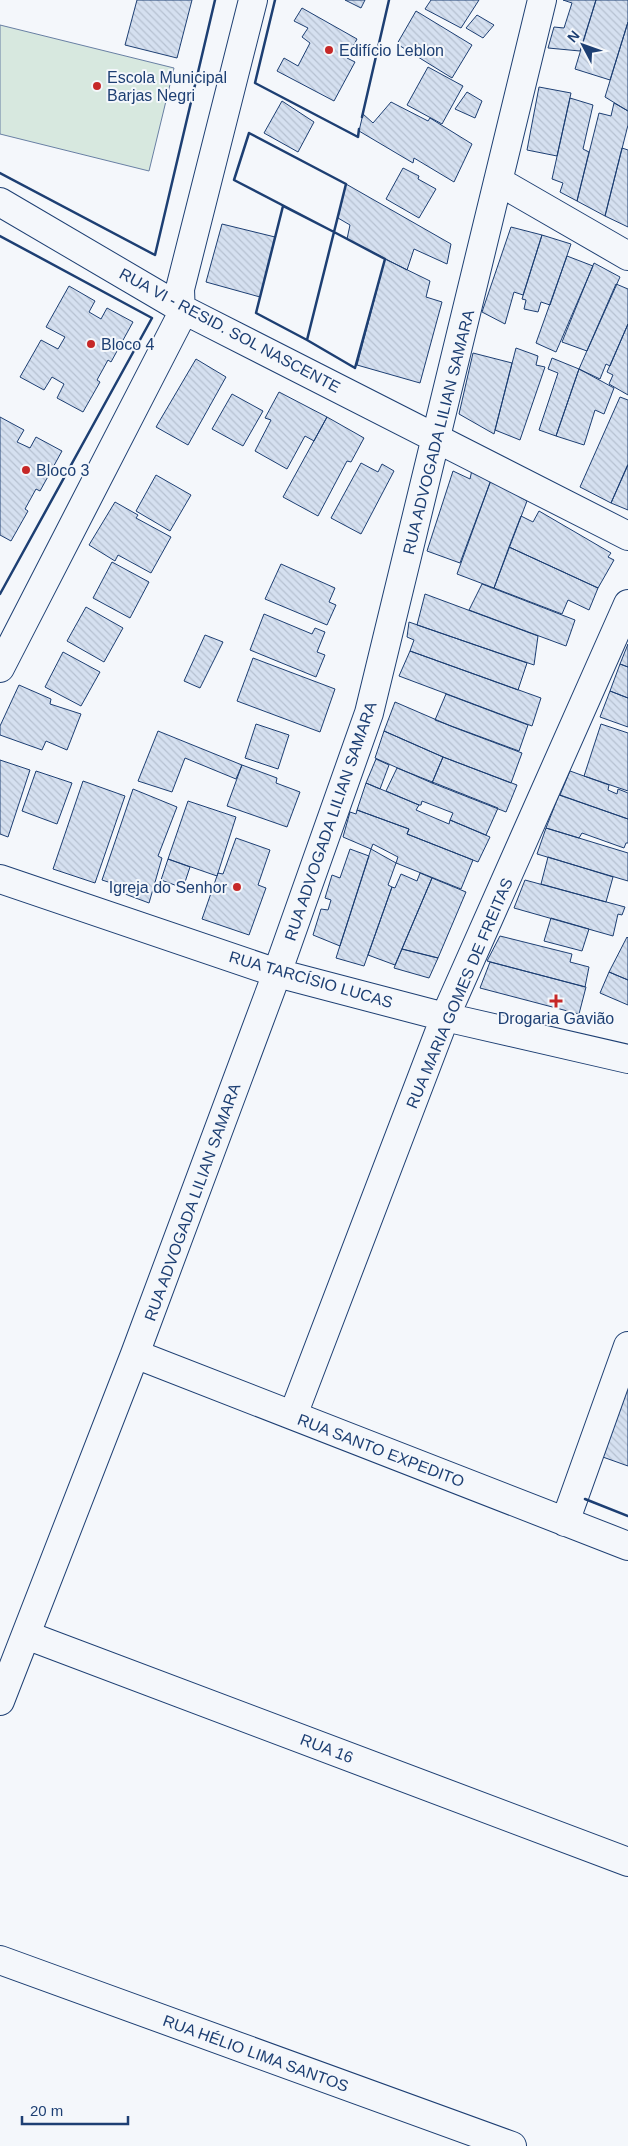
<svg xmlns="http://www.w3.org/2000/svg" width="628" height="2146" font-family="Arial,sans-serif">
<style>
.garden{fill:#d7e8df;stroke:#687fa3}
.building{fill:url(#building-back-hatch);stroke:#1d3f73}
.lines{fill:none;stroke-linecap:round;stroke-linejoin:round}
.minor-casing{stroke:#1d3f73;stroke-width:30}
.minor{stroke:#f4f7fb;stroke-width:28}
.fence{stroke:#1d3f73;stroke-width:1;stroke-dasharray:6 2.5;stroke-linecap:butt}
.wall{stroke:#1d3f73;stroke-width:2.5}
.poi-dot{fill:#c62828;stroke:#f4f7fb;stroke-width:2}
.labels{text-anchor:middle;stroke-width:4;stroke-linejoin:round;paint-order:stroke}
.poi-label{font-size:16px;fill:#1d3f73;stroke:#f4f7fb;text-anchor:start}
.street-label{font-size:16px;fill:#1d3f73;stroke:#f4f7fb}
</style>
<defs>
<pattern id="building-back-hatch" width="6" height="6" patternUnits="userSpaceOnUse" patternTransform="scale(1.25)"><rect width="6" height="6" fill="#d5e0f0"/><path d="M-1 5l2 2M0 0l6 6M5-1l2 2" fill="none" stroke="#b6c1d1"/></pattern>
</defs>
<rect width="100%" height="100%" fill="#f4f7fb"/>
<path class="garden" d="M0,25L174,68L149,171L0,134Z"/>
<path class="building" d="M137,0H192L177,58L125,45Z
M345,0H365L361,8Z
M431,0H479L461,28L425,9Z
M563,0H596L580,51L548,48L554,27L564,28L572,3Z
M596,0H628V22L610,80L575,69Z
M302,8L357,39L347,58L355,62L334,101L277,71L284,58L298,66L310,43L302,37L308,28L294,21Z
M416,11L472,45L452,78L397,44Z
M477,15L494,25L483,38L466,28Z
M628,22V111L605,97Z
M428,67L463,86L442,124L407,105Z
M539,87L571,93L557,156L527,150Z
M467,92L482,101L475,118L455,109Z
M570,98L593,105L583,149L589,152L577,201L560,192L563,183L552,179Z
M282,101L314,122L298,152L264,133Z
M391,102L428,121L430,118L472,144L454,182L414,158L413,163L359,131L363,114L373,123Z
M614,103L628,111V125L605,216L577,201L599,113L611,116Z
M622,148L628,150V227L605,216Z
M403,168L419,176L418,179L436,189L419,218L386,199Z
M346,184L451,244L447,264L414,249L407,270L347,239L350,225L338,218Z
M222,224L275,237L260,297L206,282Z
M511,227L542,235L523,295L514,292L505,324L482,312Z
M542,235L571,244L550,305L541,302L538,312L524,309L526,300L522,299Z
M567,256L593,266L556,352L536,343Z
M385,259L430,281L426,297L442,302L420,383L357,365Z
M594,263L620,277L587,351L562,342Z
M616,284L628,289V324L610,366L606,364L600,379L579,369Z
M69,286L95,301L89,312L101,319L107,308L133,322L111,362L108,360L97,380L100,382L83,412L57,398L64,384L52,377L44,390L20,377L41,340L58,349L65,337L46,327Z
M628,324V395L609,384L613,375L607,372Z
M516,348L538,356L536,365L545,367L520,440L495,430Z
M473,353L512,363L494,434L459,414Z
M552,358L579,369L556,436L539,430L558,373L548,369Z
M196,359L226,377L188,445L156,427Z
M579,369L614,388L604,414L595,410L584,445L556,436Z
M279,392L327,417L314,441L305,436L287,469L255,451L271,420L265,418Z
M232,394L263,411L243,446L212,429Z
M620,397L628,400V464L611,503L580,487Z
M0,417L24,430L17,442L30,448L36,437L62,451L40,491L36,489L25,509L28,511L11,541L0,535Z
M327,417L364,438L351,462L347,461L318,516L283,497Z
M361,463L378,472L382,464L394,471L361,534L331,518Z
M628,465V510L611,503Z
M472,470L491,480L460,563L427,551L453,471L470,479Z
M156,475L191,495L170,531L136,511Z
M491,480L527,501L494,588L457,574Z
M115,502L138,515L136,518L171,537L151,573L118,555L115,561L89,545Z
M539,511L611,553L608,557L614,560L598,588L509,547L521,516L533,522Z
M509,547L598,588L589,610L568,600L562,614L494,588Z
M112,562L149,582L130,618L93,598Z
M281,564L335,588L329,602L336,605L327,625L265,599Z
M482,584L575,620L566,646L469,610Z
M425,594L538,636L534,665L417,625Z
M86,607L123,628L104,662L67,641Z
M264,614L312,634L315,628L325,632L317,652L325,655L316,677L250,650Z
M409,622L527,663L518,690L410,651L414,640L407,637Z
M205,635L223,642L200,688L184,681Z
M628,644V667L620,664Z
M410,651L541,698L532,726L399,676Z
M63,652L100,672L81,706L45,687Z
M253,658L335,689L320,732L237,701Z
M620,664L628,667V698L610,691Z
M19,685L51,699L50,704L81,714L67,750L46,741L42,750L0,735V726Z
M610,691L628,698V727L600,717Z
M446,694L528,725L519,751L435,720Z
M395,702L453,727L522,753L511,783L443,757L384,731Z
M256,724L289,735L278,769L245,758Z
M601,724L628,733V791L584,776Z
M158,731L242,765L236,779L185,758L172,792L138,781Z
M384,731L443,757L432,783L375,758Z
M443,757L517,785L506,812L432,783Z
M376,759L389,765L380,789L366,783Z
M0,760L30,770L8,837L0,834Z
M242,765L277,778L276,783L300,792L287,827L227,806Z
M397,768L498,808L486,835L450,820L453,813L422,801L421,805H419L386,791Z
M36,771L72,783L57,824L22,811Z
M570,771L609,785L608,790L617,794L618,789L628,793V819L560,795Z
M83,781L125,796L95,883L53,869Z
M366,783L419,805L416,810L449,824L450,820L490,837L478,862L407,834L409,829L357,810Z
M133,789L177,807L158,856L162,858L149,903L125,894L127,888L102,880Z
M559,795L628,819V843H626L624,848L582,833L579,838L546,828Z
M188,801L236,817L217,876L168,859Z
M357,810L409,829L407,834L473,860L461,889L396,863L398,857L373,844L371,849L343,837L350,812L356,814Z
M546,828L628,853V881L537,854Z
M236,838L270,850L258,885L266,888L249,935L202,919L218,873L223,874Z
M350,849L369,856L340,946L313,935L321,909L328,910L331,900L325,898L332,875L340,878Z
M371,849L396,863L388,885L392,887L364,966L336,958Z
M548,857L613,877L606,902L541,884Z
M168,859L190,867L183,888L161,880Z
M420,873L432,878L395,965L368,955L392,887L395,888L401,874L417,881Z
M432,878L466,892L438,958L402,949Z
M525,880L625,907L622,915L618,914L613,936L514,908Z
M551,918L589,929L582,951L544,941Z
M500,936L572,954L570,962L589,967L585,987L487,961Z
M627,937L628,938V980L609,972Z
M402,949L438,958L429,978L394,968Z
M490,962L586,987L579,1014L480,988Z
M609,972L628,980V1005L600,993Z
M628,1381V1466L600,1456Z"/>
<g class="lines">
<g class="minor-casing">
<path id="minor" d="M498,181L628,256
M0,202L184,310L628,536
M0,668L181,316L180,289L253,0
M0,879L277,973L445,1017L628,1059
M135,1354L628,1546
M293,1415L445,1017L628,604
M565,1522L628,1346
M26,1635L628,1862
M0,1701L135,1354L277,973L369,713L542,0
M0,1960L512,2146"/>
</g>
<use href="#minor" class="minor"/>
<path class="fence" d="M585,1498L584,1499L628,1516"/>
<path class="wall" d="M275,0L255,83L358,137L359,129
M362,117L389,0
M249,133L346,184L334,232L234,180Z
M0,173L155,255L215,0
M283,206L334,232L307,340L256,313Z
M334,232L385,259L355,368L307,340Z
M0,236L152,318L0,594
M585,1499L628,1516"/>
</g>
<g class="poi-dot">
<circle cx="329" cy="50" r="5"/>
<circle cx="97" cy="86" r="5"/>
<circle cx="91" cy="344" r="5"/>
<circle cx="26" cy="470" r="5"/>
<circle cx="237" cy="887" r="5"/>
<path d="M553.5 993.5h5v5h5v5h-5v5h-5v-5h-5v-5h5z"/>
</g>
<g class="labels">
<g class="poi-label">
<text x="339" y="56">Edifício Leblon</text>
<text x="107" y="83">Escola Municipal<tspan x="107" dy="18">Barjas Negri</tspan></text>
<text x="101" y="350">Bloco 4</text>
<text x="36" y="476">Bloco 3</text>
<text x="227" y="893" text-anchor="end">Igreja do Senhor</text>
<text x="556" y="1024" text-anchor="middle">Drogaria Gavião</text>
</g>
<g class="street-label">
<text transform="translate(230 330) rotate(28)" y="6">RUA VI - RESID. SOL NASCENTE</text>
<text transform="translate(438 432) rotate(-76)" y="6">RUA ADVOGADA LILIAN SAMARA</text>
<text transform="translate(330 821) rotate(-71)" y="6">RUA ADVOGADA LILIAN SAMARA</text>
<text transform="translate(311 979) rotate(16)" y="6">RUA TARCÍSIO LUCAS</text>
<text transform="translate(459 993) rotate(-67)" y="6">RUA MARIA GOMES DE FREITAS</text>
<text transform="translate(192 1202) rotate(-70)" y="6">RUA ADVOGADA LILIAN SAMARA</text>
<text transform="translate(381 1450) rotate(21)" y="6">RUA SANTO EXPEDITO</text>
<text transform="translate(327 1748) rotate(21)" y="6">RUA 16</text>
<text transform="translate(256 2053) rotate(20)" y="6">RUA HÉLIO LIMA SANTOS</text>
</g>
</g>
<g transform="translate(583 45) rotate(311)" stroke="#f4f7fb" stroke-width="4" paint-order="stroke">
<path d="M0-4L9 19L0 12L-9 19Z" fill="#1d3f73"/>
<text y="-8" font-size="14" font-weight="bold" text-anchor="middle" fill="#1d3f73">N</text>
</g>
<path d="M22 2116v8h106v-8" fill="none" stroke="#1d3f73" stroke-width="2.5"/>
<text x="30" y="2116" font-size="15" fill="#1d3f73" stroke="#f4f7fb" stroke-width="4" paint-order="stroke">20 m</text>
</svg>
